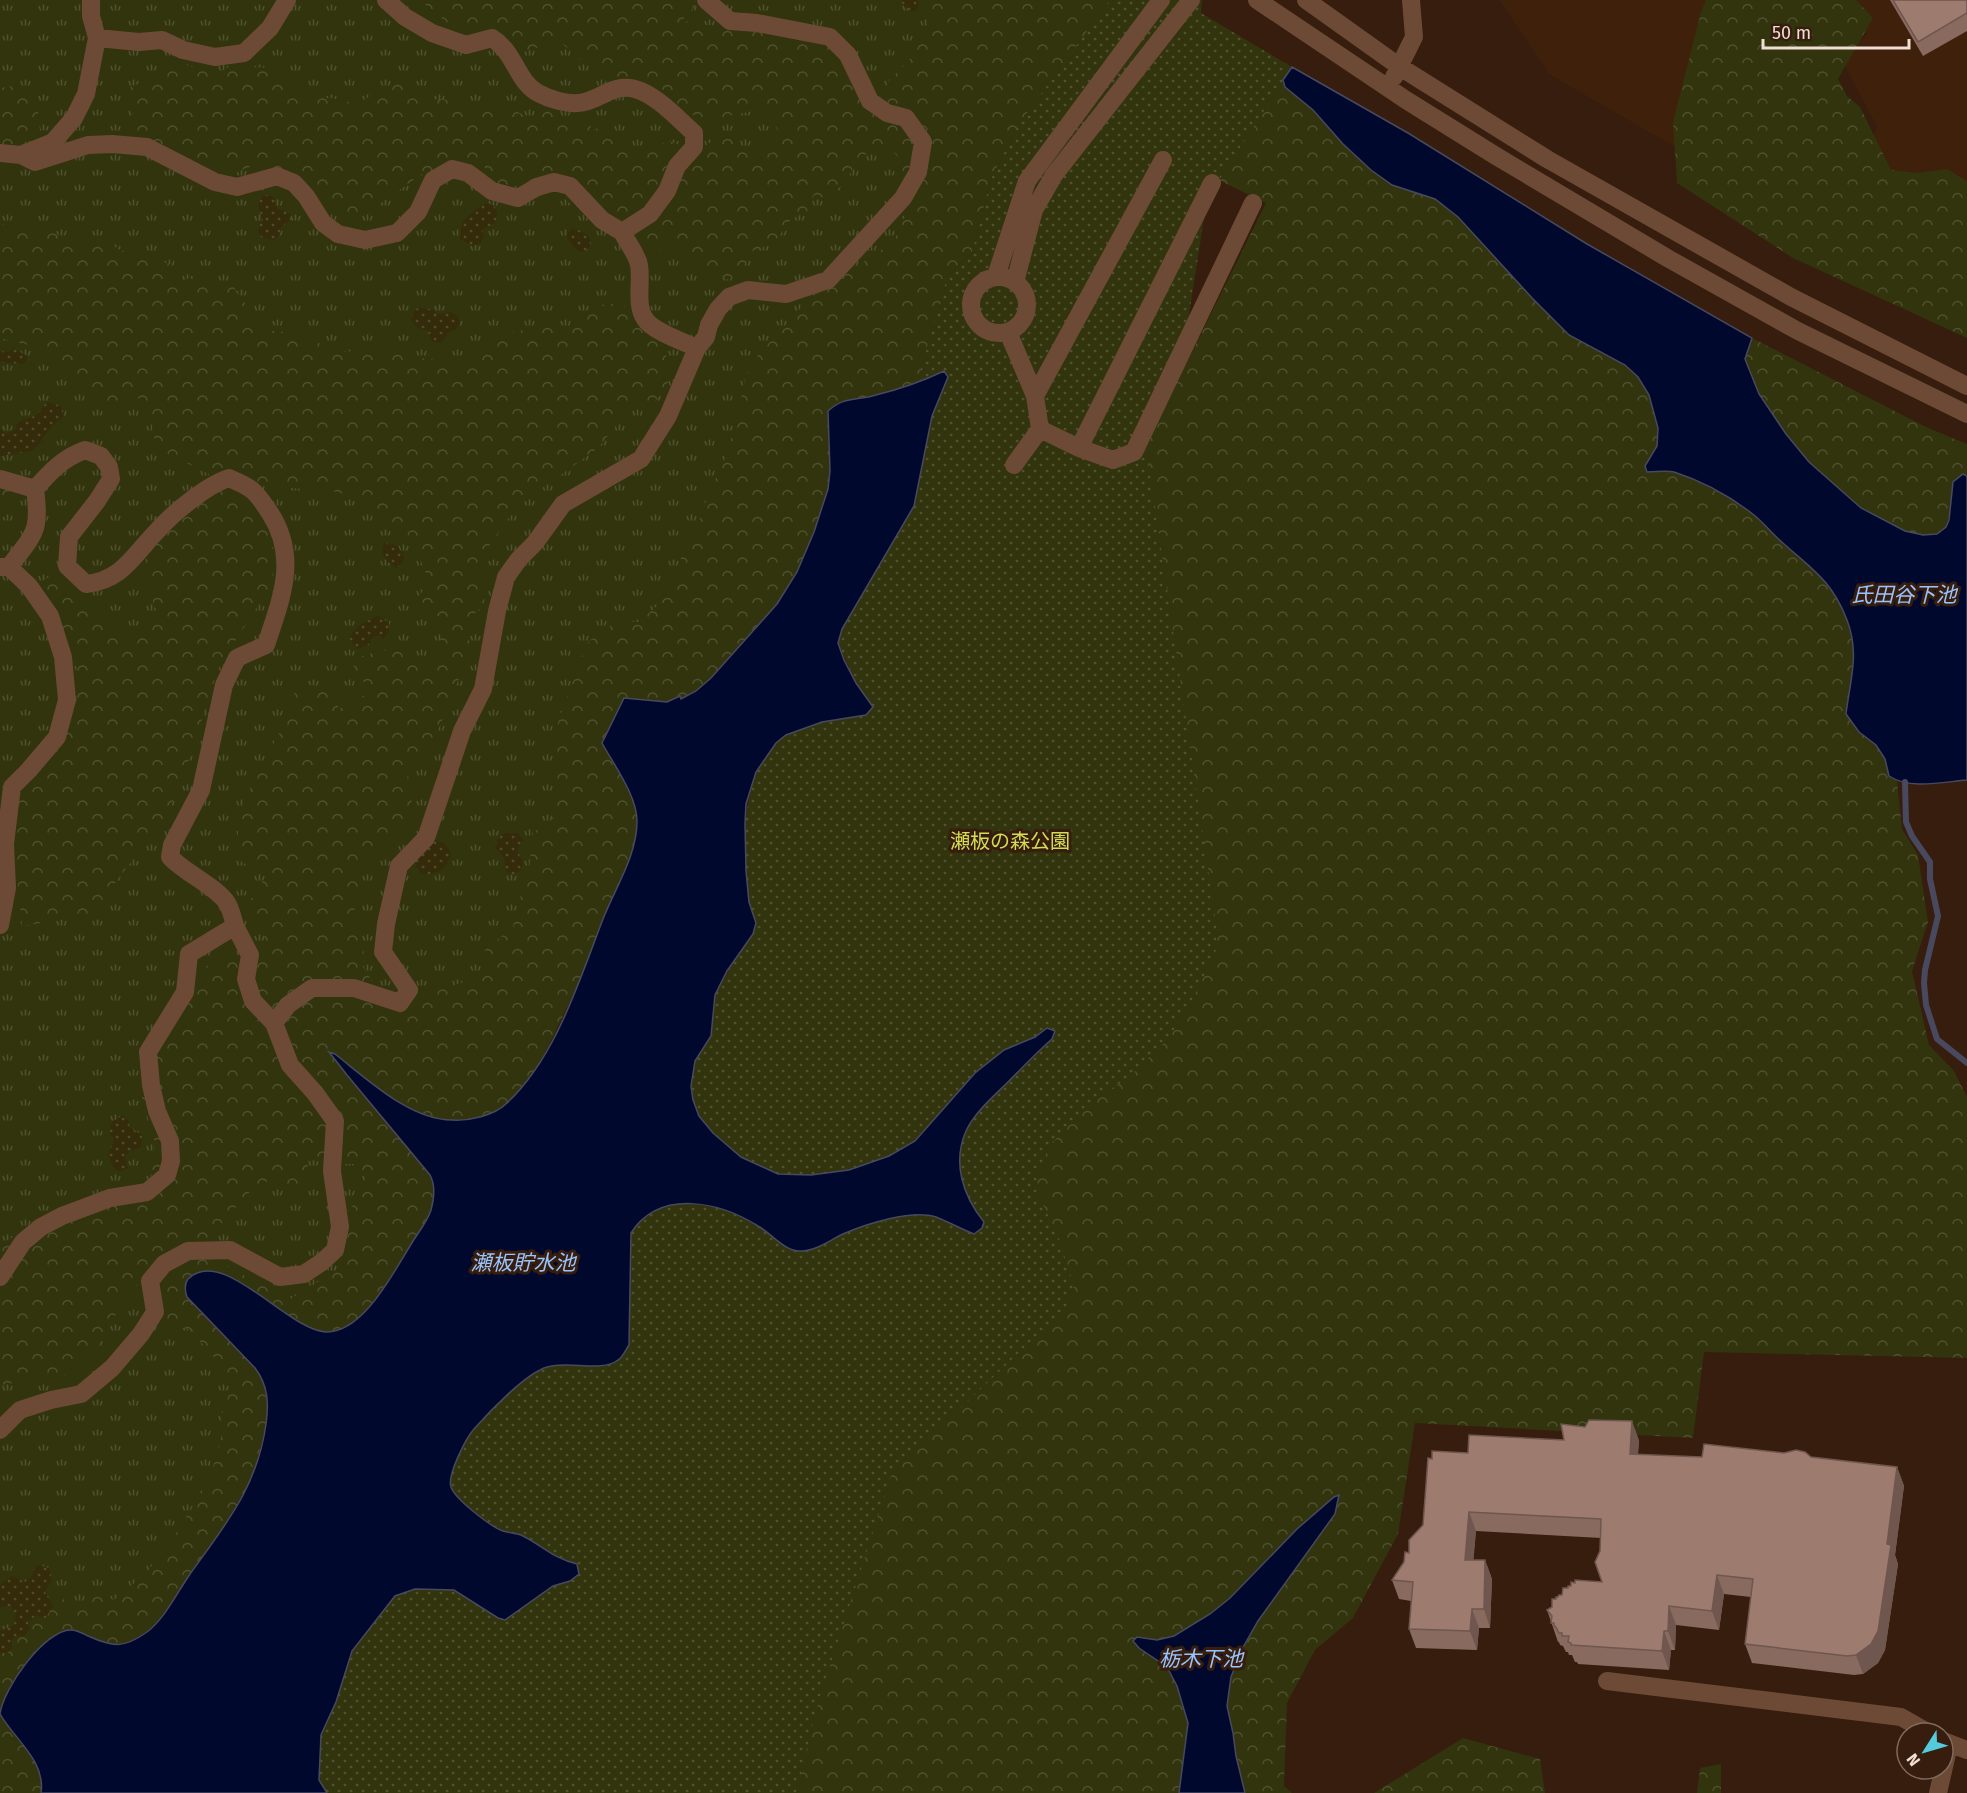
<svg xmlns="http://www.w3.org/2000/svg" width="1967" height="1793" font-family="'Fira Sans','Noto Sans JP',sans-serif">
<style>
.built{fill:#3f200b}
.grass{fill:url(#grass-tufts)}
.forest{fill:url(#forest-crowns);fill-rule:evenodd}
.sand{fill:url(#sand-dots)}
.park{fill:url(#park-dots)}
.water{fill:#00092d;stroke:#48495f;stroke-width:1.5}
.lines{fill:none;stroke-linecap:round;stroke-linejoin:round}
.stream{stroke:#48495f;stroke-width:6}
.minor{stroke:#6d4a35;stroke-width:18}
.wall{fill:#886a5f}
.shaded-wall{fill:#6f564e}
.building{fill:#9e7b6f;stroke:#6f564e;stroke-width:1.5}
.labels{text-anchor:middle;stroke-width:6;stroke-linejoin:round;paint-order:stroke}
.park-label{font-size:20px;fill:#d3dd52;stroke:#361d0d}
.water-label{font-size:21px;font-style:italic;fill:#98c3fe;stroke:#361d0d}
</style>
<defs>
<pattern id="grass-tufts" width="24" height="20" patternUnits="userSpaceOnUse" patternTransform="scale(1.5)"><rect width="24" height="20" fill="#31340d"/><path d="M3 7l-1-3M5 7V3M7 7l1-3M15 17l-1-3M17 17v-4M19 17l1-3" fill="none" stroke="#4f512f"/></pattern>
<pattern id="forest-crowns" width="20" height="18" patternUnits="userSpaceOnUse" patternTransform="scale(1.5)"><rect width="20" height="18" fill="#31340d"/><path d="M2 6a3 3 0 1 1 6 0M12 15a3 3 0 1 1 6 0" fill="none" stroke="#4f512f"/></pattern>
<pattern id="sand-dots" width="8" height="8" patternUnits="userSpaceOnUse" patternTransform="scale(1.5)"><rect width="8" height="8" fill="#332b0a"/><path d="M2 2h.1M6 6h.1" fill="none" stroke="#51492d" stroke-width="1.8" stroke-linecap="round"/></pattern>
<pattern id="park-dots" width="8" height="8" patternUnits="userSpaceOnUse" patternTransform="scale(1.5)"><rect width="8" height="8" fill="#31340d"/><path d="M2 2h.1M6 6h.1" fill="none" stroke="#4f512f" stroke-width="1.8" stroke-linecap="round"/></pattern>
</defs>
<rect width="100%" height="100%" fill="#361d0d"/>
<path class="built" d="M1499,0H1738L1678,149L1549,74Z
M1838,0H1967V220L1860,167L1877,127L1839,55L1867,35Z"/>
<path class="grass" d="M0,0H1110L828,411V448L797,572L777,604L696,691L603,920L347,1075L430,1175V1212L235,1349L254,1476L0,1712Z"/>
<path class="forest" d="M420,0H692L695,6L683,19L689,23L745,29L831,43L852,76L868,111L882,95L890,79L908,62L927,28L934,0H1110L1019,124L991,179L972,253L949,274L1138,461L1266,203L1131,138L1292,67L1283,80L1285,87L1313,110L1343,144L1371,170L1392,185L1435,199L1458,217L1533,299L1569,335L1625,365L1638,377L1649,395L1658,427L1657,446L1645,466L1647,472L1672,471L1697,481L1730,499L1756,517L1784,545L1817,571L1835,594L1847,621L1852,640L1855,655L1848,703L1853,725L1876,745L1885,759L1889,776L1897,781L1902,829L1918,855L1928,922L1912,971L1929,1045L1954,1071L1967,1097V1358L1704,1352L1693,1438L1415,1423L1398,1534L1353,1618L1315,1650L1287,1703L1284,1786L1292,1793H1245L1236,1756L1233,1733L1227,1706L1231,1677L1242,1649L1258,1621L1335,1514L1297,1529L1230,1598L1210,1614L1174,1636L1157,1640L1137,1637L1167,1667L1177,1686L1188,1723L1179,1793H327L321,1735L336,1702L760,1227L915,1141L917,384L890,390L876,396L854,399L828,411L830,471L828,489L814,532L797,572L777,604L711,678L696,691L681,699L680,696L667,702L624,698C619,706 609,720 608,730C605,763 634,787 637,819C640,852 609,902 598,934C588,964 574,993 560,1022C546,1051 532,1082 506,1104C487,1121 452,1124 428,1116C392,1104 361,1074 330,1052L347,1075L430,1175C443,1199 423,1226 410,1246C393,1272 378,1300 356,1321C319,1355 271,1299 239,1282C228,1277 215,1275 204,1272L188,1280L187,1297L255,1368L264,1380L268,1414L254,1476L221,1532L162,1616L149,1630L131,1641L122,1644L113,1646L89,1636L58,1635C31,1655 9,1678 0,1712V1650L17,1630L49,1610L52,1594L61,1588L64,1601L77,1610L97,1593L114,1600L145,1574L166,1549L208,1483L221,1441V1414L229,1395L232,1378L190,1330L159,1321L147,1275L126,1296L101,1342L74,1374L0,1385V1246L34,1221L80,1201L130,1195L151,1180L155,1143L140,1091L145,1053L177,1026L186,973L239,955H259L265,937L243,911L267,875L238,860V818L256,774L287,720L285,701L306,684L328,689L338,697V708H351L374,688L351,675L356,658C387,649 397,644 426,662L439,652L443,616H427L420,594L430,584L417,551L405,530L379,518L362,501L338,492L256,485L277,562L269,588L220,665L204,709L198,736L169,811L91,915L22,926L14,845L16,795L49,757L77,720L76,650L37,585L57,571L121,630H139L161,623L140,567L164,534L205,498L209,474L156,448L148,404L140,398L101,408L65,378L52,348L32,346L0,338V224L56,234L87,245L109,243L120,250L170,264L180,281L199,275L233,286L246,305L253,328L300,334L338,352L385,349L408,357L439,360L455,365L490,349L511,333L549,324L575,328L598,305L621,303L635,320L663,343L671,378L654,403L629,410L597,449L528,498L506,521L489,546L480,570L485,590L484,605L472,616L468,650L460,664V676L440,726L408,775L413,810L406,829L360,870L363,890L354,907L364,949L362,965L389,1009C420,999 449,985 480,977L485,950L513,927L517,908L529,869L533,831L551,827L558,722L583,653L589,641L616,622H639L660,603L700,518L709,492L728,452L749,365L808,300L894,241L906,213L902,162L890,148L874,146L853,167L848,178L829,199L814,195L807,212L791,219L774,243L750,252L742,270L729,280L694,266L666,244L649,259C629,248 609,235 591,221C565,200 551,181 516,179L514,188L484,180L485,165L472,161L449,172L454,178L449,191H439L422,174L365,214L332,212L309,182L254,165L235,173L218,165L200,163L143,140L137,133L127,89L146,80L158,69L178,62L216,75L230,66L274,68L313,98H332L356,104L396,82L427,99L454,100L477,112L503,105L528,117L548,111L603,131L645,153L668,141L697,150L715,140L734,138L749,156L772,153L779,134L770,114L753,111L703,121L678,106L657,83L613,82L604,79L559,41L521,53L484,28L450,25ZM308,1159L329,1164H355L366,1175L360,1198L330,1229L342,1267L289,1300L196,1249L212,1234L255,1186L279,1177L294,1194L307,1177Z
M1706,0H1856L1873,18L1838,79L1847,96L1860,107L1891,170L1917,173L1947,169L1967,181V338L1793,258L1677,183L1673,122L1701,12Z
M20,85L38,111L40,131L17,148L0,145V88Z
M1752,338L1928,428L1967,444V476L1963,474L1951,507L1946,527L1937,534L1923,535L1905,531L1861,508L1809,462L1786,434L1759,394L1745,359Z
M0,483L8,487C12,501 14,511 0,519Z
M0,1714C15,1740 45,1760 41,1793H0Z
M1463,1738L1540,1759L1545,1793H1374Z
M1721,1764V1793H1697L1700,1768Z"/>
<path class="sand" d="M902,0H917L919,4L916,11H910L902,3Z
M270,195L275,199V206L290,214L291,220L281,227L279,236L274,240L262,238L258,232L260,224L263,221C260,210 255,205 263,196Z
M487,203C498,206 499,213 495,223L482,230L484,237L480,243L473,246L460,239C460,218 470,213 487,203Z
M572,229H577L588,235L591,243L588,249L582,252L576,250L567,237L568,232Z
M419,307L433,310L437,314L452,312L458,317L460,324L455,330L448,333L443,342L438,343L432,341L427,330C417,330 416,326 411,319L413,312Z
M15,349L27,356L26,361L23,364L0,362V351L7,352Z
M48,402L61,406L63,411V417L52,425L39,444L31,451L0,456V429L6,434L16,429V423L37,415L44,405Z
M384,543L398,546L404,558L402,564L396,568L386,560L382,551Z
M378,616L389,623V632L383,639L379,635L373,637L369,645L358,649L349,639C355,625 365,622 378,616Z
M504,833H518L523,840L517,850L523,863L520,871L512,875L506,871L504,858L495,847L497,840Z
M435,840L445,844L451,853C447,869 440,875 422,874L416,867V855Z
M123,1115L128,1120L130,1128L142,1135L141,1148L130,1150L125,1157L128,1168L120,1172L114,1168L108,1155L114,1140L109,1132L112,1122Z
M39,1565L49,1568L52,1579L45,1593L53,1606L45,1619L36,1615L28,1622L29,1630L24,1636H17L12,1640V1649L8,1653H0V1631L14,1625L16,1615L11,1606L0,1607V1585L12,1576L25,1582L33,1575V1570Z"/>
<path class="park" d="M1110,0H1202L1201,13L1292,67L1207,199L1186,334L1131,446L1148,460L1217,930L1216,950L1196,993L1168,1039L1131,1075L1086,1108L1051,1144L1037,1173L1038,1194L1059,1239L1074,1286L1065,1309L892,1473L818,1703L796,1793H327L319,1780L321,1735L336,1702L352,1651L395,1596L415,1589L454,1590L505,1619L553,1586L570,1581L577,1564C552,1558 542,1545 520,1535C515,1532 509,1533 503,1531C491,1527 455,1499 451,1487C447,1474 464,1443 471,1432C482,1416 529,1372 547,1367C569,1360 600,1373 618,1360C623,1357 626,1349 629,1345L631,1232L640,1219L658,1209L676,1203L704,1205L733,1212L760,1227L785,1246L819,1247L845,1233L915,1213L936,1217L953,1226L984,1222C963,1196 952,1163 966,1131C974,1113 992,1098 1005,1084C1021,1069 1036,1054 1052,1039L1055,1030L1047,1029L1035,1037L1004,1050L975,1073L915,1141L889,1156L849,1170L830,1173L811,1175L778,1174L741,1157L713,1133L699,1116L693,1100L691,1086L695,1061L711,1036L715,995L756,923C753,916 750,908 748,901C740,857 741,759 786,735C810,722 840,719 866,715L869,700L856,683L838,643L842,629L883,560L928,435L932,416L948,377L944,372L917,384L941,296L949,274L972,253L991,179L1019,124Z"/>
<path class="water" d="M1292,67L1408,133L1587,244L1752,338L1745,359L1759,394L1786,434L1809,462L1861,508L1905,531L1923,535L1937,534L1946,527L1949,520L1953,482L1963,474L1967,476V780C1943,782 1910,790 1889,776L1885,759L1876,745L1859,732L1846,714C1850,680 1860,654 1847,620C1832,581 1813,570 1784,544C1773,535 1765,524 1754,515C1731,497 1702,481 1674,472C1666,470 1656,472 1647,472L1645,466L1657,446L1658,428L1649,395L1638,377L1625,365L1569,335L1533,299L1458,217L1435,199L1392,185L1371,170L1343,144L1313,110L1285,87L1283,80Z
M944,371L948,377L932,416L914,506L842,629L838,643L844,660L856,683L873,707L866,715L822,722L786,735L776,743L756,772L746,804L745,823L746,871L749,902L756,923L753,934L727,971L715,995L711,1036L695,1061L691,1086L693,1100L699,1116L713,1133L741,1157L778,1174L811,1175L849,1170L889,1156L915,1141L975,1073L1004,1050L1035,1037L1047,1028L1055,1031L1052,1039C1037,1052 1023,1067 1009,1081C994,1096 975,1112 966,1131C952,1163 963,1196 984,1222L982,1228L974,1234C961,1229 949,1222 936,1217C912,1209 866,1224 843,1234C830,1240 816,1251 801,1251C785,1252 771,1233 758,1226C720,1202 660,1188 631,1233L629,1345C626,1349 623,1357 618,1360C601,1373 569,1360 547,1367C526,1373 489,1412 474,1429C466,1438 447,1475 451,1487C455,1499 491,1527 503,1531C509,1533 515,1533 521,1535C542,1545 552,1558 577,1564L579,1574L570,1581L553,1586L505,1620L498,1618L454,1590L415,1589L395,1596L352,1651L336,1702L321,1735L319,1780L327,1793H41C46,1761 15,1740 0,1714C3,1689 44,1630 71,1630C77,1630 82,1633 88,1636C113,1647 123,1649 147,1632C164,1619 176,1595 188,1577C224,1526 257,1489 266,1424C269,1403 268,1385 255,1368L187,1297C185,1292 184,1284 188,1279C223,1245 287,1330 326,1332C363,1333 393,1273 410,1246C416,1235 427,1223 431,1210C434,1199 436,1186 430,1175L347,1075L329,1052L335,1054C367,1079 410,1120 452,1120C469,1121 494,1116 507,1103C556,1057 579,981 603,919C615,888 637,856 637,821C637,796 614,765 602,743L624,698L667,702L680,696L681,699L696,691L711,678L777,604L797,572L814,532L828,489L830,471L828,411C844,396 857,401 876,395C900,389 921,382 944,371Z
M1339,1495L1335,1514L1258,1621L1242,1649L1231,1677L1227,1706L1233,1733L1236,1756L1245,1793H1179L1188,1723L1177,1686L1167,1667L1139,1648L1133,1641L1137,1637L1157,1640L1174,1636L1210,1614L1230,1598L1297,1529L1334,1497Z"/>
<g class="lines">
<path class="stream" d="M1905,782L1906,822L1912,836L1930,862V879L1938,916L1925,970L1924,983L1926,1005L1937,1039L1967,1063"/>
<path class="minor" d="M91,0V16L97,38L139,42L162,40L183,50L215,57L244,53L270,28L287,0
M386,0L405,17L432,33L466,45L492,38C515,52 517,82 538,93C549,99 566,104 578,103C599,102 611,83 635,89C657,95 678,119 694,133V147L677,166L667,191L650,214L622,232C627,242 637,254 639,265C642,282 635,305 645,319C652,331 684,342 697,348
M1257,0L1406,100L1496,156L1669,259L1798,331L1967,414
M1306,0L1400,67L1547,159L1791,297L1967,386
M97,38L86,94L74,118L53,142L21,155L35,162L88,145L112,144L147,147L215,182L237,187L277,176L294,183L306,196L323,223L338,234L365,240L397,233L418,212L433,180L452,169L468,173L492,191L518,198L537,187L554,182L570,186L602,220L622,232
M1394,77L1414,37L1411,0
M0,153L21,155
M996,276L1027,181L1161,0
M971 305a28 28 0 1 1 56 0a28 28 0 1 1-56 0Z
M1015,282L1034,210L1054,175L1191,0
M1008,332L1035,396L1040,429L1014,465
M1035,396L1163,160
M1040,429L1079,448L1113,460L1134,452L1253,203
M1079,448L1212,183
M0,479L35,489C41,532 34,534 9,567
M35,489C50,472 63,458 85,450L101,456L109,467L111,479L97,501L69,537L67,566L86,584C123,580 134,554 158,530C174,512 207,485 229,478C237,482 247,485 253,491C260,497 265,506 270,513C299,558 281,599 266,645L237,658L224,685L201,790L172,845L170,857C185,873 217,887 227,903C231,909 233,919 235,926
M0,567H9L29,586L50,616L63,657L67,700L57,737L29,770L12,787L5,844L7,888L0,925
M274,1023L288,1005L312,988H354L400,1003L409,990L383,952L386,924L399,866L426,838L462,731L483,689L497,611L506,577L519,559L535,543L563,504L641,459L668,416L697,348L706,337L709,325L718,309L729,297L748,290L786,294L828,280L903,198L918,172L923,142L906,118L887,113L870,101L848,55L830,37L757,23L730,21L706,0
M0,1277L23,1242L41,1227L62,1216L110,1198L147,1192L167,1175L171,1161L170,1141L157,1111L151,1085L148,1052L185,992L189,954L235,926L250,955L246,979L253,1001L274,1023L290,1065L315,1093L335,1121L332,1171L340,1227L335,1250L322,1262L304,1274L280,1277L230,1250L188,1251L164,1264L150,1281L155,1312L141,1334L112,1368L81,1394L51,1400L20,1410L0,1430
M1607,1681L1901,1717L1929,1733
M1943,1741L1967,1750
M1938,1793L1949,1745"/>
</g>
<path class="wall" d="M1890,0H1967V31L1923,56Z
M1564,1440H1639L1638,1455L1702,1457H1811L1897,1467L1904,1486L1895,1555L1898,1564L1885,1650L1878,1663L1863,1674L1854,1675L1752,1663L1745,1644L1751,1597L1724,1594L1719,1630L1676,1625L1675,1650H1671L1669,1670L1578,1664L1577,1662H1575L1572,1655H1569L1568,1652H1566L1563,1646L1560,1645L1559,1642H1558L1547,1610L1552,1607L1556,1599L1562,1595L1575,1583L1602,1582L1600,1551L1601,1538L1476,1531L1473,1560H1485L1492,1579L1490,1628H1479L1477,1650L1416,1648L1409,1629L1411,1601L1399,1599L1392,1580L1404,1562L1423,1525L1432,1459Z"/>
<path class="shaded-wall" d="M1632,1421L1639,1440L1636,1473L1630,1454Z
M1897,1467L1904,1486L1895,1555L1898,1564L1885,1650L1878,1663L1863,1674L1856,1655L1887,1544Z
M1469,1512L1476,1531L1472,1579L1465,1560Z
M1485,1560L1492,1579L1490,1628L1484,1609Z
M1717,1575L1724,1594L1719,1630L1712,1611Z
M1669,1606L1676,1625L1675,1650L1668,1631Z
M1472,1609L1479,1628L1477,1650L1470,1631Z
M1664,1631L1671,1650L1669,1670L1662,1651Z"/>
<path class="building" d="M1893,0H1967V13L1918,42Z
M1589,1420L1632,1421L1630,1454L1702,1457L1704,1444L1784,1453L1796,1450L1805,1452L1811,1457L1897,1467L1887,1544L1891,1545L1878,1631L1871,1644L1856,1655L1847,1656L1745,1644L1753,1579L1717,1575L1712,1611L1669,1606L1668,1631H1664L1662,1651L1571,1645V1643L1568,1642L1569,1636H1562V1633H1559L1556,1627L1554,1626V1623H1551L1552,1616L1547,1610L1552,1607V1599H1556V1597H1558L1559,1595H1562L1563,1588H1568V1586H1571V1582L1575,1583V1580L1602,1582L1595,1562L1600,1551L1601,1519L1469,1512L1465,1560H1485L1484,1609H1472L1470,1631L1409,1629L1413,1582L1392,1580L1404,1562L1405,1552L1409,1553V1540L1423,1525L1428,1458L1432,1459V1451L1468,1453L1469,1435L1564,1440L1561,1424L1585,1427Z"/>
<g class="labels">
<g class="park-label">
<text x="1010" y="848">瀬板の森公園</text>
</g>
<g class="water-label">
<text x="1904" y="602">氏田谷下池</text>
<text x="523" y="1270">瀬板貯水池</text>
<text x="1201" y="1666">栃木下池</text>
</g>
</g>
<g transform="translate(1925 1751) rotate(233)"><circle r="28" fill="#361d0d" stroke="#806a5d" stroke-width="1.5"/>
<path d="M0-4.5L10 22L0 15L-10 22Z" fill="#54cadd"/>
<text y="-9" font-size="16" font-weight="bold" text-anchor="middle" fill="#f0ded4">N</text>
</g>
<path d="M1763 39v9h146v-9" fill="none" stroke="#f0ded4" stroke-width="3"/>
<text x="1772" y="39" font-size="18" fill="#f0ded4" stroke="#361d0d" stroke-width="4.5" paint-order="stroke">50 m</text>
</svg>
